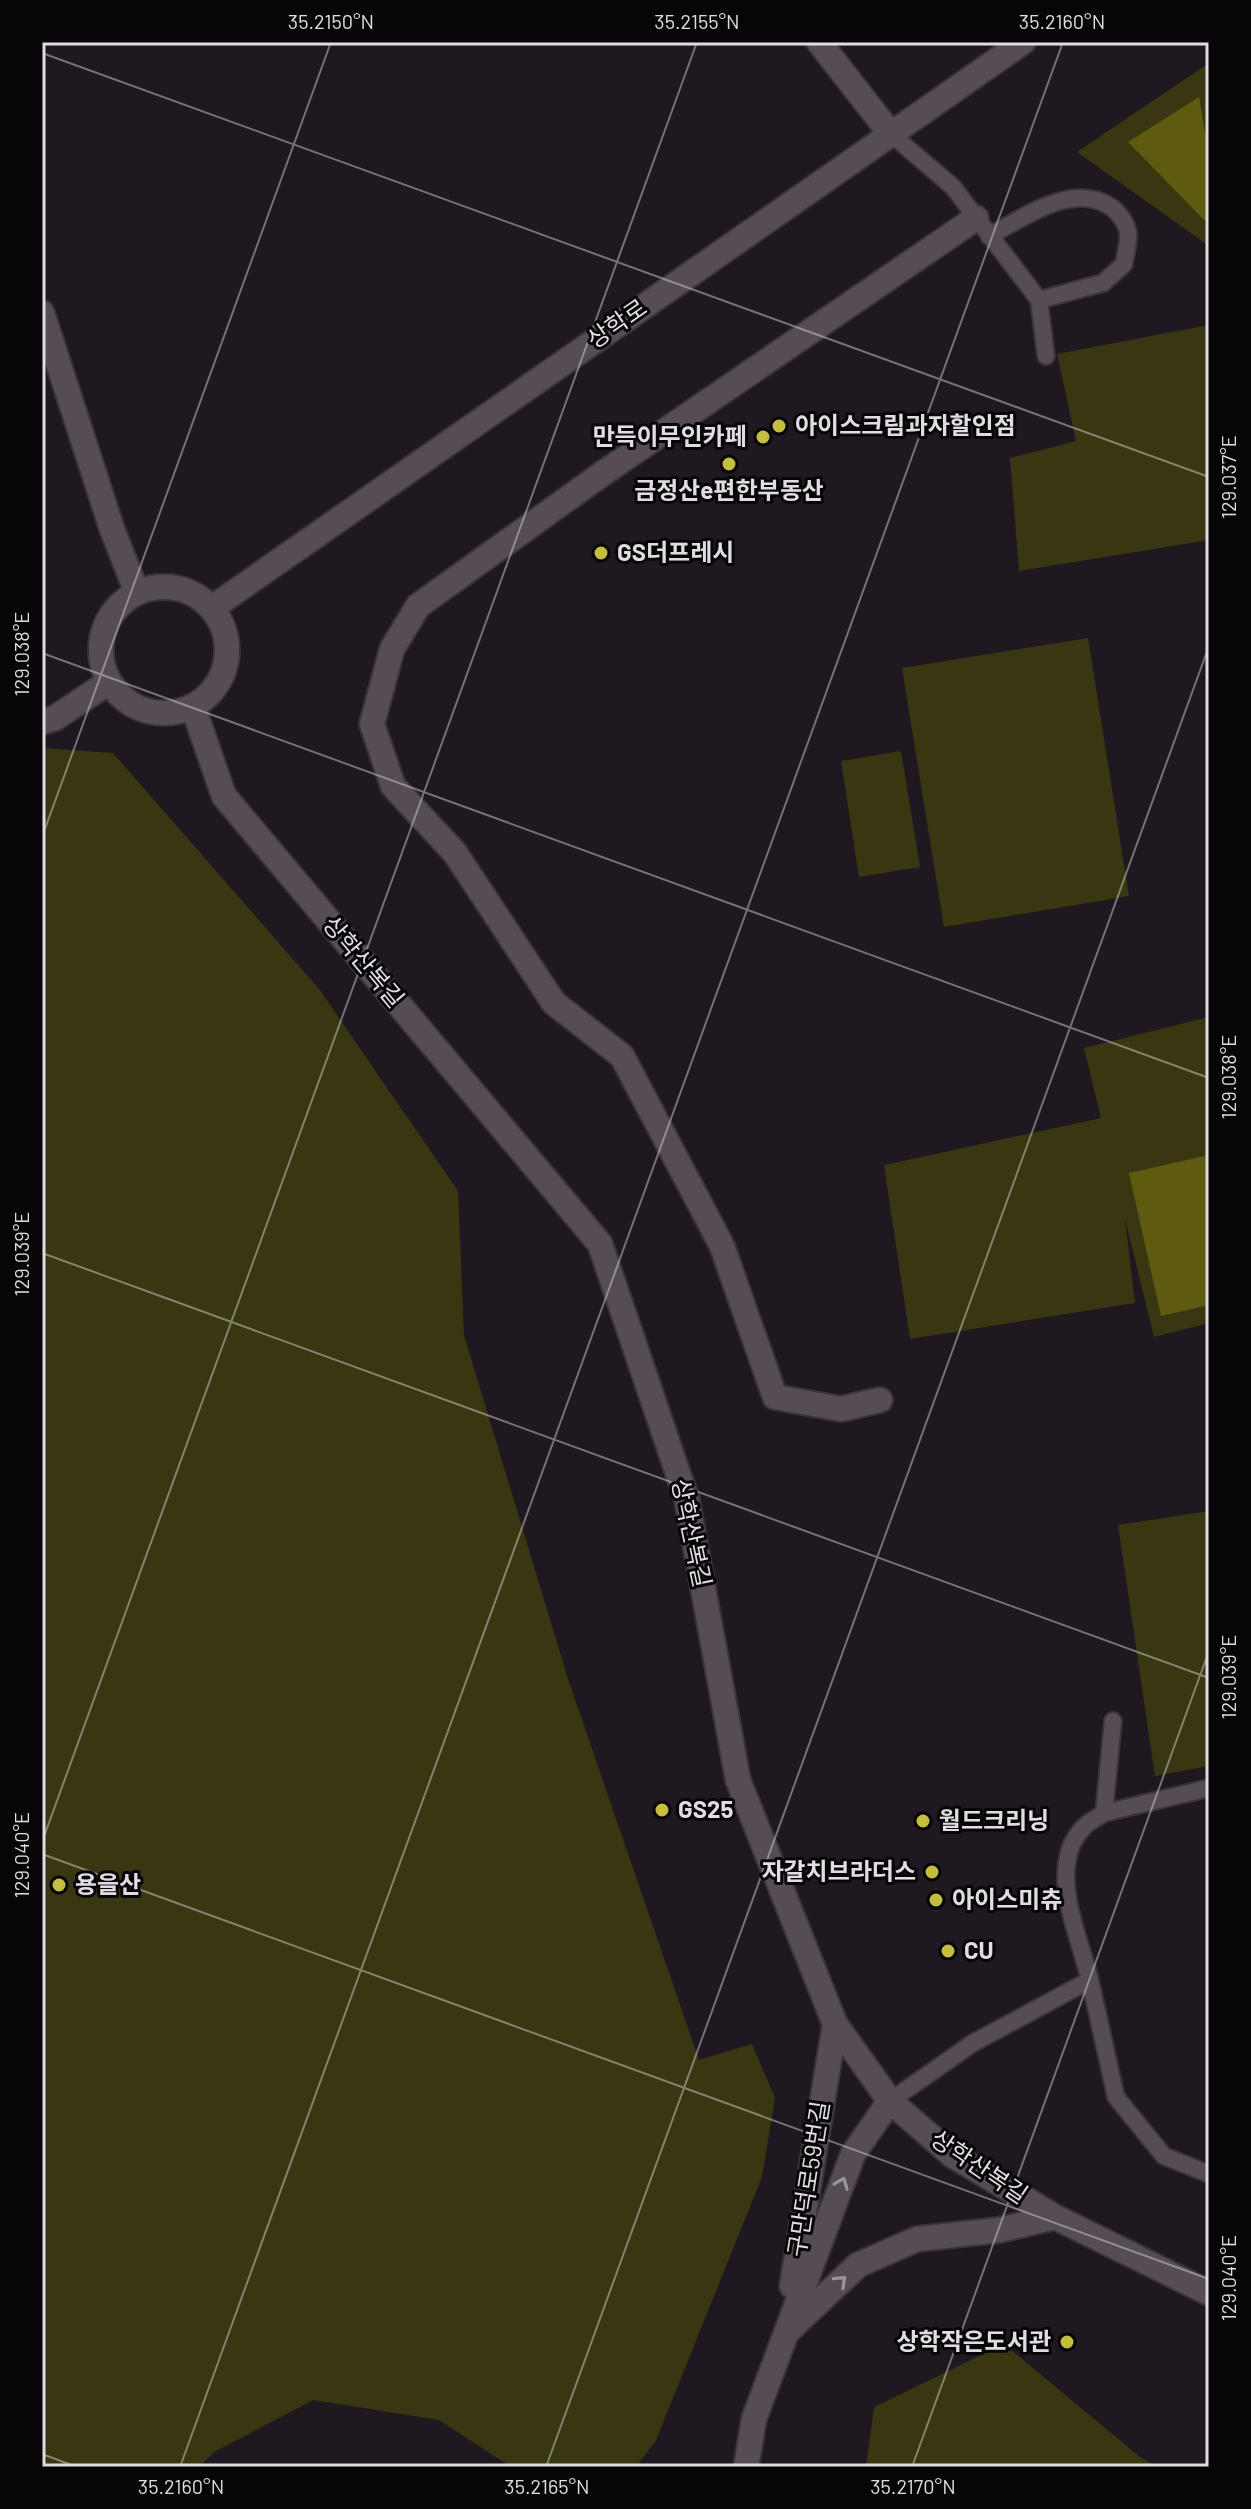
<svg xmlns="http://www.w3.org/2000/svg" width="1251" height="2509" font-family="Barlow,'Noto Sans KR',sans-serif">
<style>
.green{fill:#393711}
.water{fill:#5e5a10}
.lines{fill:none;stroke-linecap:round;stroke-linejoin:round}
.service-casing{stroke:#39343a;stroke-width:20}
.pedestrian-casing{stroke:#39343a;stroke-width:28}
.minor-casing{stroke:#39343a;stroke-width:28}
.service{stroke:#554c56;stroke-width:16}
.pedestrian{stroke:#554c56;stroke-width:24}
.minor{stroke:#554c56;stroke-width:24}
.oneway{stroke:#9b949c}
.ticks{fill:none;stroke:#e1dce2;stroke-width:2;stroke-opacity:0.45}
.poi-dot{fill:#c4bd3e;stroke:#070508;stroke-width:3}
.labels{text-anchor:middle;stroke-width:6;stroke-linejoin:round;paint-order:stroke}
.street-label{font-size:24px;fill:#e1dce2;stroke:#070508}
.poi-label{font-size:24px;font-weight:bold;fill:#e1dce2;stroke:#070508;text-anchor:start}
.neatline{fill:none;stroke:#e1dce2;stroke-width:3}
.ticks-label{font-size:20px;text-anchor:middle;fill:#e1dce2}
</style>
<rect width="100%" height="100%" fill="#1f1820"/>
<path class="green" d="M1209,63V246L1077,152Z
M1209,325V540L1019,571L1010,458L1076,441L1057,354Z
M1088,638L1129,896L944,927L902,668Z
M42,748L113,753L319,989L458,1191L464,1335L568,1679L699,2060L752,2044L775,2098L762,2177L656,2440L636,2467H511L439,2420L313,2400L214,2452L199,2467H42Z
M901,751L920,867L859,877L841,761Z
M1209,1017V1323L1154,1337L1125,1219L1135,1303L910,1339L884,1165L1101,1118L1084,1048Z
M1209,1511V1766L1155,1776L1118,1525Z
M1004,2344L1140,2457L1157,2467H866L874,2407Z"/>
<path class="water" d="M1199,97L1209,157V225L1128,142Z
M1209,1155V1305L1161,1316L1129,1173Z"/>
<g class="lines">
<g class="service-casing">
<path id="service" d="M890,133L953,187L1039,300L1046,356
M989,236C1025,217 1073,181 1111,207C1119,212 1127,224 1128,233C1129,243 1125,255 1124,264L1103,283L1039,300
M1104,1813L1209,1788
M1090,1980L1116,2097L1164,2156L1209,2174
M890,2101L973,2043L1090,1980C1079,1935 1046,1867 1083,1828C1088,1822 1097,1818 1104,1813L1113,1721"/>
</g>
<g class="pedestrian-casing">
<path id="pedestrian" d="M880,1400L841,1409L775,1397L722,1246L622,1056L554,1003L455,853L393,786L372,724L392,649L418,606L602,474L976,218"/>
</g>
<g class="minor-casing">
<path id="minor" d="M819,42L890,133
M42,313L112,529L137,593
M101 650a63 63 0 1 1 126 0a63 63 0 1 1-126 0Z
M212,608L1023,42
M193,707L224,796L600,1244L687,1500L738,1780L835,2024L890,2101L952,2155L1055,2217L1209,2293
M42,722L55,718L109,682
M792,2286L835,2024
M789,2330L858,2265L917,2239L999,2230L1055,2217
M746,2467L754,2419L853,2154L890,2101"/>
</g>
<use href="#service" class="service"/>
<use href="#pedestrian" class="pedestrian"/>
<use href="#minor" class="minor"/>
</g>
<defs><path id="oneway-chevron" d="M-2-3.5L2.5 0L-2 3.5" fill="none" stroke-width="1.6" stroke-linecap="round" stroke-linejoin="round" transform="scale(2)"/></defs>
<g class="oneway">
<use href="#oneway-chevron" transform="translate(842 2183) rotate(-69)"/>
<use href="#oneway-chevron" transform="translate(841 2281) rotate(-43)"/>
</g>
<path class="ticks" d="M42,53L1209,477M42,653L1209,1078M42,837L331,42M42,1253L1209,1678M42,1842L697,42M42,1854L1209,2279M42,2454L77,2467M180,2467L1063,42M546,2467L1209,646M912,2467L1209,1651"/>
<g class="poi-dot">
<circle cx="779" cy="426" r="8"/>
<circle cx="763" cy="437" r="8"/>
<circle cx="729" cy="464" r="8"/>
<circle cx="601" cy="553" r="8"/>
<circle cx="662" cy="1810" r="8"/>
<circle cx="923" cy="1821" r="8"/>
<circle cx="932" cy="1872" r="8"/>
<circle cx="59" cy="1885" r="8"/>
<circle cx="936" cy="1900" r="8"/>
<circle cx="948" cy="1951" r="8"/>
<circle cx="1067" cy="2342" r="8"/>
</g>
<g class="labels">
<g class="street-label">
<text transform="translate(617 324) rotate(-35)" y="8">상학로</text>
<text transform="translate(363 962) rotate(50)" y="8">상학산복길</text>
<text transform="translate(691 1533) rotate(78)" y="8">상학산복길</text>
<text transform="translate(979 2167) rotate(34)" y="8">상학산복길</text>
<text transform="translate(809 2179) rotate(-81)" y="8">구만덕로59번길</text>
</g>
<g class="poi-label">
<text x="795" y="434">아이스크림과자할인점</text>
<text x="747" y="445" text-anchor="end">만득이무인카페</text>
<text x="729" y="499" text-anchor="middle">금정산e편한부동산</text>
<text x="617" y="561">GS더프레시</text>
<text x="678" y="1818">GS25</text>
<text x="939" y="1829">월드크리닝</text>
<text x="916" y="1880" text-anchor="end">자갈치브라더스</text>
<text x="75" y="1893">용을산</text>
<text x="952" y="1908">아이스미츄</text>
<text x="964" y="1959">CU</text>
<text x="1051" y="2350" text-anchor="end">상학작은도서관</text>
</g>
</g>
<rect width="1251" height="2509" fill="none" stroke="#070508" stroke-width="88"/>
<rect x="44" y="44" width="1163" height="2421" class="neatline"/>
<g class="ticks-label">
<text x="331" y="29">35.2150°N</text>
<text x="697" y="29">35.2155°N</text>
<text x="1062" y="29">35.2160°N</text>
<text transform="translate(1229 477) rotate(-90)" y="7">129.037°E</text>
<text transform="translate(22 654) rotate(-90)" y="7">129.038°E</text>
<text transform="translate(1229 1077) rotate(-90)" y="7">129.038°E</text>
<text transform="translate(22 1254) rotate(-90)" y="7">129.039°E</text>
<text transform="translate(1229 1677) rotate(-90)" y="7">129.039°E</text>
<text transform="translate(22 1855) rotate(-90)" y="7">129.040°E</text>
<text transform="translate(1229 2278) rotate(-90)" y="7">129.040°E</text>
<text x="181" y="2494">35.2160°N</text>
<text x="547" y="2494">35.2165°N</text>
<text x="913" y="2494">35.2170°N</text>
</g>
</svg>
